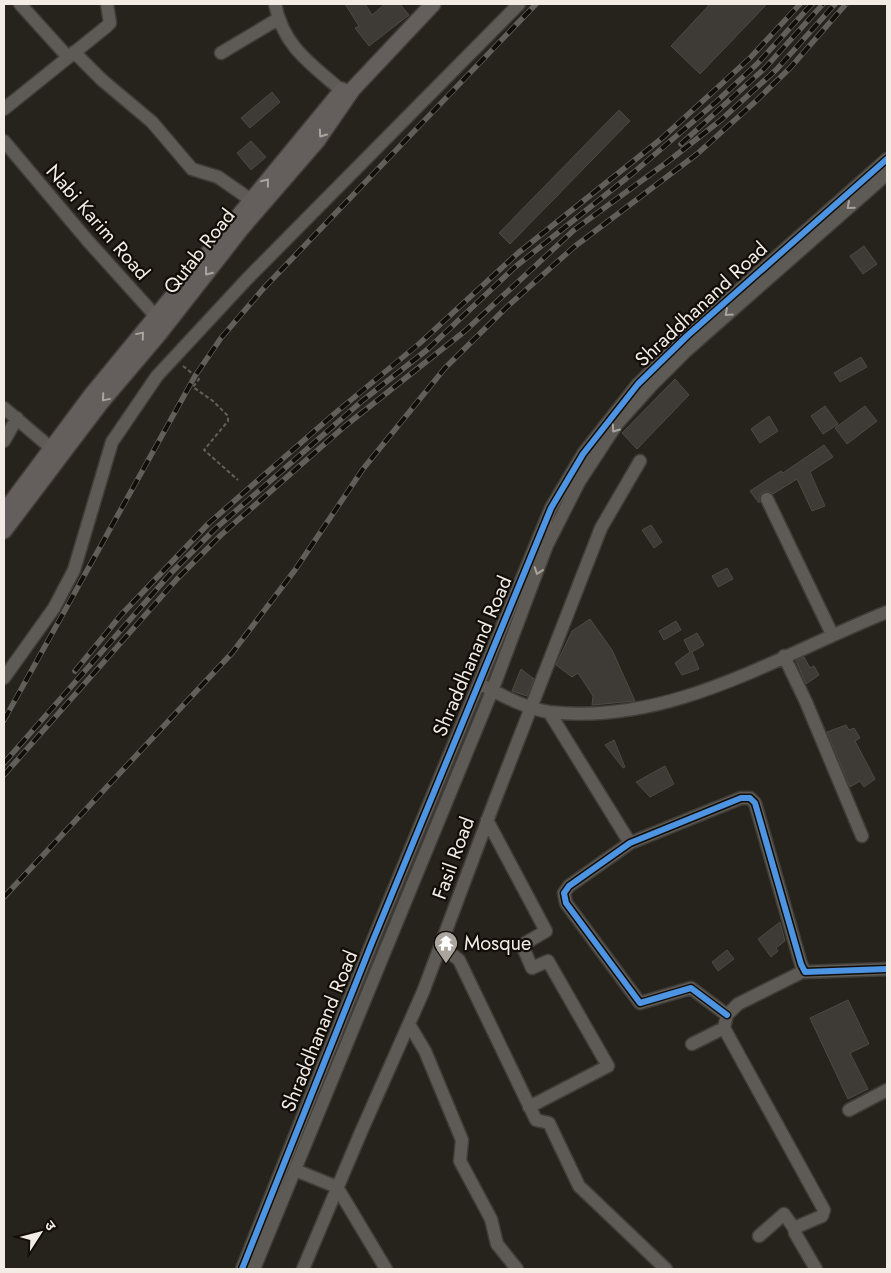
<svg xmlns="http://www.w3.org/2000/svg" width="891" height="1273" font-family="Jost,'Noto Sans Devanagari',sans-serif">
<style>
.building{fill:#3e3a35;stroke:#4d4943}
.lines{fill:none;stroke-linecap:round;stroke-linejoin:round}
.minor-casing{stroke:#403d38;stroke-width:15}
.major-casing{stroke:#403d38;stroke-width:18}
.path{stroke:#63605c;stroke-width:2;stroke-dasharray:4 2.5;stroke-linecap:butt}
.minor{stroke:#5e5b56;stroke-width:12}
.major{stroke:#645e5d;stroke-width:15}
.rail-casing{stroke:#625e5a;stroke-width:5.5}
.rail{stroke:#110d08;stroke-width:4;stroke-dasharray:11;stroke-linecap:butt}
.cycleway-casing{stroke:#110d08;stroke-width:9}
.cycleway{stroke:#4d94e3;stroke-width:6}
.oneway{stroke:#aba5a0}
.oneway2{stroke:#a8a49d}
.labels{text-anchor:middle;stroke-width:4.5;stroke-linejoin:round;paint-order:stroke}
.street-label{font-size:20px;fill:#f2ece4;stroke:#110d08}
.poi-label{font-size:20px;fill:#f2ece4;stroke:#110d08;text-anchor:start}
</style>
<rect width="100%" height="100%" fill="#26221c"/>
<path class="building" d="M345,4H365L372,15L385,4H400L409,15L369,46L355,28L359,26Z
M710,4H767L700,74L671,46Z
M272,92L280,102L250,128L241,118Z
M619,110L630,121L510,244L499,233Z
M251,141L266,157L251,170L237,153Z
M864,246L877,264L863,274L850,256Z
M861,357L867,367L840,382L834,373Z
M675,379L689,395L637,449L622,433Z
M825,406L838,424L823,434L811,416Z
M865,406L877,421L847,444L835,428Z
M769,416L778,431L760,443L751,429Z
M824,445L833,457L810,472L825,506L812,511L797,479L773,494L768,491L763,492L760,495L759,503L750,491L781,471L783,473Z
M651,525L662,542L654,548L642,530Z
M727,568L733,579L718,587L712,576Z
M590,619L612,650L635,701L592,705L593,696L578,673L572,677L556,665L572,631Z
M676,621L681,630L664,640L659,631Z
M697,633L704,645L692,652L699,669L682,675L675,663L690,652L684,640Z
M804,657L810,668L814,666L819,675L806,684L796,661Z
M521,669L534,679L527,696L512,691Z
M846,725L849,730L854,728L860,738L855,741L875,779L864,787L860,781L850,787L827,732Z
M614,740L625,767L623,768L605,745Z
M665,766L674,784L650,797L636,782Z
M780,922L785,941L776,948L778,951L771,957L758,939Z
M727,950L734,959L718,971L712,962Z
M848,1000L869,1044L850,1053L868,1089L848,1099L810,1018Z"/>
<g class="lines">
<g class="minor-casing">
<path id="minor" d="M20,4L67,56
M275,4C283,46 311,64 341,90
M74,52L102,80L152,122L192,169L218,177L251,200
M221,53L278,19
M4,109L106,27L110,23L107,4
M4,141L88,241L161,322
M4,408L51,448
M4,441L17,418
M767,499L832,634
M784,656L806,702L862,836
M4,678L54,608L74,570L112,442L157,376L247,279L519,4
M486,687C505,697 528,709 549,712C671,726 779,655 887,612
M549,712L630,843
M487,820L546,931L522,945L532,968L548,961L608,1066L529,1107
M440,948L449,952L459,960L536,1120L549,1123L579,1186L666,1269
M804,971L738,1004L727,1015L724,1028L824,1210L822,1216L794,1228L795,1233L816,1269
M727,1015L691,988L640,1003L566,903L564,893L569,886L630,843L741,798H750L755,803L801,964L805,972L887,969
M410,1026L425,1051L462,1140L460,1161L491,1219L497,1244L517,1269
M692,1044L724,1028
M849,1110L887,1090
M295,1170L337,1187L386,1269
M759,1236L784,1214L794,1228
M242,1269L371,945L551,508L583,454L638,384L687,336L887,159
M254,1269L492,691L547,545L579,482L617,424L651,386L686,351L887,174
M303,1269L361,1132L423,992L495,800L601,528L640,461"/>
</g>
<g class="major-casing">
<path id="major" d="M4,512L92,394L342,90
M4,531L100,404L160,333L242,228L318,140L353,89L433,4"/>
</g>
<path class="path" d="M183,366L199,379L193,387L213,401L228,416V421L204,450L238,480"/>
<use href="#minor" class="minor"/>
<use href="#major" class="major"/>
<g class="rail-casing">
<path id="rail" d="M681,144L765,68L823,4
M75,671L121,615L209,523L334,414L420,343L518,253L661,139L750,58L800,4
M4,720L195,376L221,338L263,289L536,4
M4,763L171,573L215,529L362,401L428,349L515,267L633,173L716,102L757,64L812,4
M4,775L177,579L221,535L345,426L465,331L574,230L666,163L721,120L777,69L835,4
M4,897L232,653L295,570L363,469L445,368L509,305L574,247L697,154L756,101L790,68L846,4"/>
</g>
<use href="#rail" class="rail"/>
<g class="cycleway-casing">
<path id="cycleway" d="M727,1015L691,988L640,1003L566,903L564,893L569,886L630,843L741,798H750L755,803L801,964L805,972L887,969
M242,1269L371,945L551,508L583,454L638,384L687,336L887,159"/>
</g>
<use href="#cycleway" class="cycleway"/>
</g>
<defs><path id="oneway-chevron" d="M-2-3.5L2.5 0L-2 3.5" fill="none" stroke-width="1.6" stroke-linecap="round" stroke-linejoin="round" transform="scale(1.25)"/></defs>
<g class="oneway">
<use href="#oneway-chevron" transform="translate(322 134) rotate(125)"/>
<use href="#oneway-chevron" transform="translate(266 182) rotate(-51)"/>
<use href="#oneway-chevron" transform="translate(208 272) rotate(128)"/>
<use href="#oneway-chevron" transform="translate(141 335) rotate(-50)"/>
<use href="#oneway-chevron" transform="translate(105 398) rotate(130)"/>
</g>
<g class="oneway2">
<use href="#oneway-chevron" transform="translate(850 206) rotate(139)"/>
<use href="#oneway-chevron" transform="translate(728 313) rotate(138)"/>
<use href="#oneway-chevron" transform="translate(615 429) rotate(125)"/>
<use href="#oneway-chevron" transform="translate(538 571) rotate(110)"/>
</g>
<defs>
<g id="temple-pin" transform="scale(1.25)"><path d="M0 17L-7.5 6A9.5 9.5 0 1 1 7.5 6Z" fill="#aba59e" stroke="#110d08"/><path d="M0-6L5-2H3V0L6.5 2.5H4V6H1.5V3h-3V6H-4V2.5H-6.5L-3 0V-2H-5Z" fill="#fff"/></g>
</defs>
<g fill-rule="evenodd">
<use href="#temple-pin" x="446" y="943"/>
</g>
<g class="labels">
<g class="street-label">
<text transform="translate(98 222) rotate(49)" y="7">Nabi Karim Road</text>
<text transform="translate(199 251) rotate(-52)" y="7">Qutab Road</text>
<text transform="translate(701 304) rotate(-43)" y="7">Shraddhanand Road</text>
<text transform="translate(472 656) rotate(-67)" y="7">Shraddhanand Road</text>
<text transform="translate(453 858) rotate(-70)" y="7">Fasil Road</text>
<text transform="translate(319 1031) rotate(-68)" y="7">Shraddhanand Road</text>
</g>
<g class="poi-label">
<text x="464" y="950">Mosque</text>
</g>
</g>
<rect width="891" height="1273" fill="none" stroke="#f2ece4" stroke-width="10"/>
<g transform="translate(40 1233) rotate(54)" stroke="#110d08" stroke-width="4" paint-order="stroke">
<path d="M0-4L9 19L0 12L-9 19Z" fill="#f2ece4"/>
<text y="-8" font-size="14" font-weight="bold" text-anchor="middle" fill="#f2ece4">उ</text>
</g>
</svg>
